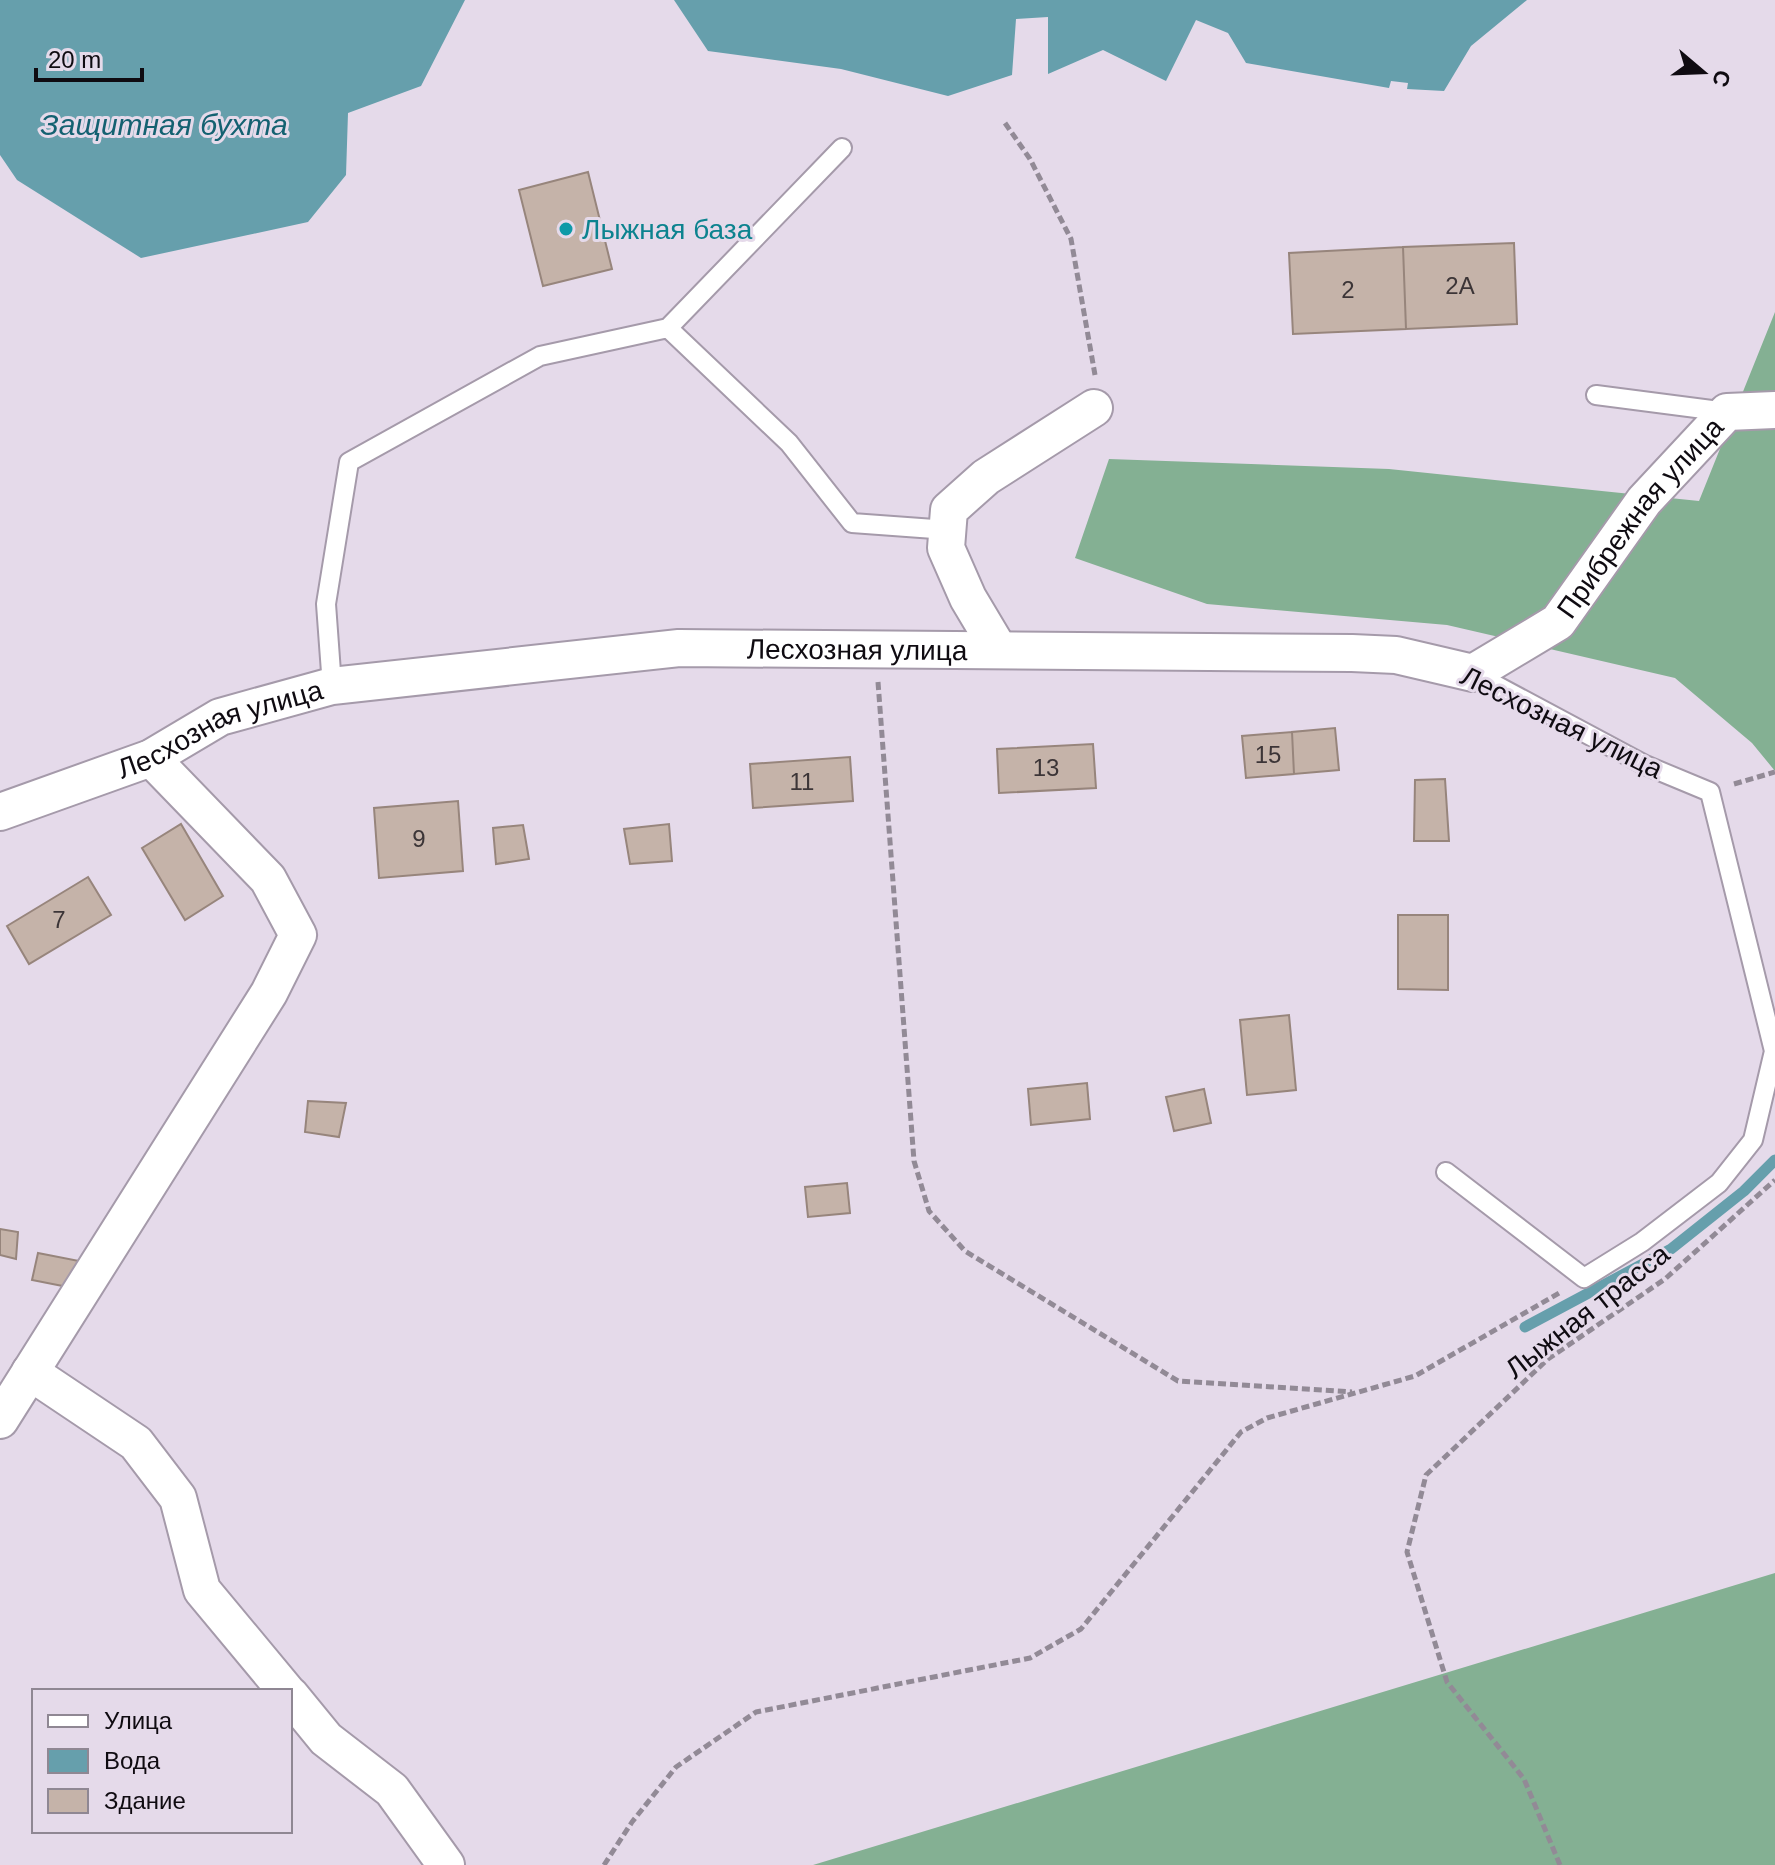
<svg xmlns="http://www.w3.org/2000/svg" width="1775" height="1865" font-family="Helvetica,sans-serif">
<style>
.forest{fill:#84b093}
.water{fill:#669fac}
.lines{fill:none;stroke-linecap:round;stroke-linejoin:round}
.stream{stroke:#669fac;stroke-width:11}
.building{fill:#c5b3a9;stroke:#97857c;stroke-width:2}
.service-casing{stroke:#a59aaa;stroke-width:22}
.minor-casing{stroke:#a59aaa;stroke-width:40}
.path{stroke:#928a96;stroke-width:5;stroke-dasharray:8 4;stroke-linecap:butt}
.service{stroke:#fff;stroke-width:18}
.minor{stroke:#fff;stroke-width:36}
.culture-dot{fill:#0f9aa8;stroke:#e5daea;stroke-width:3}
.labels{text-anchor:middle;stroke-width:6;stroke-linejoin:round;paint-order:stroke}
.number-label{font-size:24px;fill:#3c3537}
.culture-label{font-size:28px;fill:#0d838f;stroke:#e5daea;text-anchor:start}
.street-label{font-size:28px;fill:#0f0b11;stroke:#e5daea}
.water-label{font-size:30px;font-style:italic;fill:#146171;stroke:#e5daea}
</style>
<rect width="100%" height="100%" fill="#e5daea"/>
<path class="forest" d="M1775,312V771L1752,743L1675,678L1447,625L1207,604L1075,558L1109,459L1389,469L1699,501Z
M1775,1573V1865H813Z"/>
<path class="water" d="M0,0H465L421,86L348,113L346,175L308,222L141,258L17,180L0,155Z
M674,0H1527L1471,46L1444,91L1407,89L1408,83L1391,81L1389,88L1246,63L1228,33L1196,20L1166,81L1103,50L1048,74V17L1016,19L1012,75L948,96L841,69L708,51Z"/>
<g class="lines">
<path class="stream" d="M1525,1327L1671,1249L1744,1191L1775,1160"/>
</g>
<path class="building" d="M588,172L612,269L543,286L519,190Z
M1514,243L1517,324L1406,329L1403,247Z
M1403,247L1406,329L1293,334L1289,253Z
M1335,728L1339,770L1294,774L1292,732Z
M1292,732L1294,774L1246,778L1242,736Z
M1093,744L1096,788L999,793L997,749Z
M850,757L853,801L753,808L750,764Z
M1445,779L1449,841H1414L1415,780Z
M458,801L463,871L379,878L374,808Z
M181,824L223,896L185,920L142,848Z
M669,824L672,861L630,864L624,829Z
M523,825L529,859L496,864L493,828Z
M88,877L111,915L29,964L7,926Z
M1398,915H1448V990L1398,989Z
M1289,1015L1296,1090L1247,1095L1240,1020Z
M1087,1083L1090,1119L1031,1125L1028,1089Z
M1204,1089L1211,1123L1174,1131L1166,1097Z
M308,1101L346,1103L339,1137L305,1132Z
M847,1183L850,1213L808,1217L805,1187Z
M0,1229L18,1232L16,1259L0,1255Z
M38,1253L79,1261L73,1288L32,1280Z"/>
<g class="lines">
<g class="service-casing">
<path id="service" d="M668,328L842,148
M1596,395L1727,412
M332,686L326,604L349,462L540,356L668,328L789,443L852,523L948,530
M1446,1172L1584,1278L1642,1242L1719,1183L1753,1140L1774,1051L1710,792L1645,765L1473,673"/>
</g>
<g class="minor-casing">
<g id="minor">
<path d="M999,650L968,598L946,548L949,510L986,477L1094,408"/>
<path id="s1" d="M0,812L151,758L220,717L332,686L679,648L1352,653L1396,655L1473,673L1558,622L1644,501L1727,412L1775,410"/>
<path d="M30,1372L136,1443L178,1498L202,1590L286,1691"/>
<path d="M0,1420L269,993L298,935L268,879L151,758"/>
<path d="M290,1695L326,1739L392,1790L446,1865"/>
</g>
</g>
<path class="path" d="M1005,123L1030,159L1071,239L1095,375
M878,682L914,1161L929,1211L965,1251L1178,1381L1352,1392
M1734,784L1775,772
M604,1865L632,1822L676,1767L756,1712L1030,1658L1081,1629L1241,1432L1267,1418L1415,1376L1561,1292
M1560,1865L1524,1779L1447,1682L1407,1552L1426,1475L1548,1359L1665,1279L1775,1180"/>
<use href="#service" class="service"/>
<use href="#minor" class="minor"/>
</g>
<circle class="culture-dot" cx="566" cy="229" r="8"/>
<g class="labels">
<g class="number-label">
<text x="1460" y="294">2А</text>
<text x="1348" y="298">2</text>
<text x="1268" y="763">15</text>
<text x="1046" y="776">13</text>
<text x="802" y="790">11</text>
<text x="419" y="847">9</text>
<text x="59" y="928">7</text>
</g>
<g class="culture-label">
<text x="582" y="239">Лыжная база</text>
</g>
<g class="street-label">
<text dy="10" stroke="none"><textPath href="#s1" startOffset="1734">Прибрежная улица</textPath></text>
<text dy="10" stroke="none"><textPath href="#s1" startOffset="884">Лесхозная улица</textPath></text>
<text transform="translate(1562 722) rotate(26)" y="10">Лесхозная улица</text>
<text dy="10" stroke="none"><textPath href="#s1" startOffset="236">Лесхозная улица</textPath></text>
<text transform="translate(1587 1311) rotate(-38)" y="10">Лыжная трасса</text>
</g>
<g class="water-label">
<text x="164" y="135">Защитная бухта</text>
</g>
</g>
<rect x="32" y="1689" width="260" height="144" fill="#e5daea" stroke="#8f8793" stroke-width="2"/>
<rect x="48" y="1715" width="40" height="12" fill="#ffffff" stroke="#8f8793" stroke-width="2"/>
<text x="104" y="1729" font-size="24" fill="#0f0b11">Улица</text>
<rect x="48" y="1749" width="40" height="24" fill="#669fac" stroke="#8f8793" stroke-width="2"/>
<text x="104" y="1769" font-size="24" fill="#0f0b11">Вода</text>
<rect x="48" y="1789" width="40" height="24" fill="#c5b3a9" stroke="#8f8793" stroke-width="2"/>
<text x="104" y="1809" font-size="24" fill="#0f0b11">Здание</text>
<g transform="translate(1703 72) rotate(109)" stroke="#e5daea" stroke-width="6" paint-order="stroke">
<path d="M0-6L14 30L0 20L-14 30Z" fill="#0f0b11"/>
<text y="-12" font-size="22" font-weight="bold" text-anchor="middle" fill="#0f0b11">С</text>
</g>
<path d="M36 68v12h106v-12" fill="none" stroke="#0f0b11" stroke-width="4"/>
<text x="48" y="68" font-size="24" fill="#0f0b11" stroke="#e5daea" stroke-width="6" paint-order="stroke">20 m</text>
</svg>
